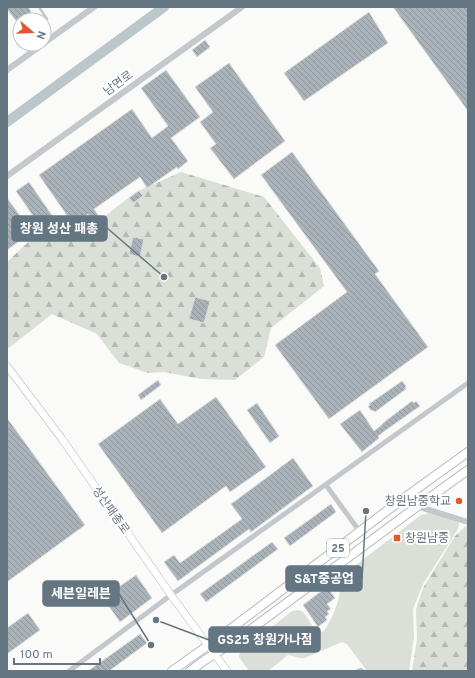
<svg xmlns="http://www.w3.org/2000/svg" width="475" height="678" font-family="Overpass,'Noto Sans KR',sans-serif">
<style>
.grass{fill:#dadfd7}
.forest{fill:url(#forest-firs)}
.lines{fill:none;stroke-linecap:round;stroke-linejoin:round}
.river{stroke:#bbc7cb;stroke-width:10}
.building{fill:url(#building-back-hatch);stroke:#dcdcda}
.secondary-casing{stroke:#b3babf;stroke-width:8}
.primary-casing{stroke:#b5babe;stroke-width:10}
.service{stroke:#c3c8cc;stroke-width:2.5}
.minor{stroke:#c3c8cc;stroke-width:5}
.tertiary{stroke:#c3c8cc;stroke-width:6}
.secondary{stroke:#fff;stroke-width:7}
.primary{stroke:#fff;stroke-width:8}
.poi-dot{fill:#e4572e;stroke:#fff;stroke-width:1.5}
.labels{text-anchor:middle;stroke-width:4;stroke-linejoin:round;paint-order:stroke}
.shield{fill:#fff;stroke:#939fa8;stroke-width:1}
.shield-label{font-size:11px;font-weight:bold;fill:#657683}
.street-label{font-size:12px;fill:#657683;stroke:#fff}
.poi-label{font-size:12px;fill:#657683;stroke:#fff;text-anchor:end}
.leader{fill:none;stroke:#657683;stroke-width:1.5}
.callout-dot{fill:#657683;stroke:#fff;stroke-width:1.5}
.callout{fill:#657683;stroke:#657683;stroke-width:1.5}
.callout-label{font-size:13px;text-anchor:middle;font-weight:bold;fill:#fff}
</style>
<defs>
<pattern id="forest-firs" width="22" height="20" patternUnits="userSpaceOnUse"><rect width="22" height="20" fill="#dadfd7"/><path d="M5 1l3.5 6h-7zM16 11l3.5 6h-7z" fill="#b4b9b4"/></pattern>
<pattern id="building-back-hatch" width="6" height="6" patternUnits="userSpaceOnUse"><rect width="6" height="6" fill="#aab3b9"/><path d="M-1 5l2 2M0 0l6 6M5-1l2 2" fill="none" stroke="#8e969c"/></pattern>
</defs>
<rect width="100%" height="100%" fill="#fafaf8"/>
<path class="grass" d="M429,513L454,518L459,523L458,529L423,584L413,609L414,637L409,671H367L347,644L342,642L305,658H300L293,656L288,655L268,671H249L239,657L240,652L292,611C292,611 298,610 299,610C309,613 309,630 323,632C331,621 335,611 339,598C339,595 339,592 340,589C346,581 353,580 352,568L421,515Z"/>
<path class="forest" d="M181,172L264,197L320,268L324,286L271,328L264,357L235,380L201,379L164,372L148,373L119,363L97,334L52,314L9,348L7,346V262L43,228H90L136,192Z
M468,526V671H412L417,639L416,609L423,588L455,536L465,527Z"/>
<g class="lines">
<path class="river" d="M7,122L164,7"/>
</g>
<path class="building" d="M7,7H28L31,11L30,12L36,20H19L17,22L7,9Z
M393,7H468V111Z
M369,12L388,43L304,101L284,73Z
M205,40L210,47L197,57L192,50Z
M229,63L285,141L234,179L210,148L216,144L200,122L213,112L195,87Z
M166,70L200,117L171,138L188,161L178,169L177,167L147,188L140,177L94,209L100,218L94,223L88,214L73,224L39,175L132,109L152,138L168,126L141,88Z
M292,152L379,271L375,274L428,347L329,419L275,345L347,292L261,175Z
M29,182L53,217L40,226L16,191Z
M139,191L143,196L133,203L129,198Z
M7,198L32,232L7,250Z
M133,237L144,239L140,257L129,254Z
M195,297L210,301L204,323L189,319Z
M158,380L161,385L141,400L138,395Z
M402,381L406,386L405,387L406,389L375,412L373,410L372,411L368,407L370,405L369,404Z
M216,397L266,467L230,492L226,486L162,533L98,444L160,399L178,424Z
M412,401L414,403L416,401L420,406L386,430L378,436L379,438L362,452L340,424L360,410L374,431L382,425V424L387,420Z
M257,403L279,436L270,443L247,410Z
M7,418L85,525L7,582Z
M293,458L313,486L251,532L249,529L178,581L164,562L174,555L180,563L242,519L231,504Z
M331,504L336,512L290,546L284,538Z
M272,542L278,549L206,602L200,594Z
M348,571L351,576L330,591L335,598L327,604L331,609L327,611L329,614L325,617L327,620L318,627L303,605Z
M136,575L152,598L120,622L103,598Z
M28,613L40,630L7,654V628Z
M140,634L147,643L109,671H88Z"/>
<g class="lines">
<g class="secondary-casing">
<path id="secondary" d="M7,366L62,439L171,595L227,671"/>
</g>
<g class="primary-casing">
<path id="primary" d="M172,671L224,634L400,501L468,452
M190,671L205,660L235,641L411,511L468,470"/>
</g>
<path class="service" d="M39,7L47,19
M356,671L361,669L364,671"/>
<path class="minor" d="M326,485L360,532
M69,671L171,595L468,383"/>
<path class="tertiary" d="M44,43L94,7
M7,70L43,44
M7,176L242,7
M400,501L468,522"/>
<use href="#secondary" class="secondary"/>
<use href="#primary" class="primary"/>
</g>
<g class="poi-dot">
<circle cx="459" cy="501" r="4"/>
<rect x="393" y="534" width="8" height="8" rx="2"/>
</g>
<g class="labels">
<rect class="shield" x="327" y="539" width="22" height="18" rx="3"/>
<g class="shield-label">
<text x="338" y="552">25</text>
</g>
<g class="street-label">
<text transform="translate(118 83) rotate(-36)" y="4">남면로</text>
<text transform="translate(111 510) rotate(55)" y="4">성산패총로</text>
</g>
<g class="poi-label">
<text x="451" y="505">창원남중학교</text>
<text x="405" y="542" text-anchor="start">창원남중</text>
</g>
</g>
<path class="leader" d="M164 277L107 228M366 511L362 579M151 645L119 594M156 620L209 640"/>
<g class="callout-dot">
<circle cx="164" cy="277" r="4"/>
<circle cx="366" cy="511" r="4"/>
<circle cx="151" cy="645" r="4"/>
<circle cx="156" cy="620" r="4"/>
</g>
<g class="callout">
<rect x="12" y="216" width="95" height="25" rx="4"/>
<rect x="286" y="566" width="76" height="25" rx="4"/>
<rect x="43" y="581" width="76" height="25" rx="4"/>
<rect x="209" y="627" width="111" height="25" rx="4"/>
</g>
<g class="callout-label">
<text x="59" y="233">창원 성산 패총</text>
<text x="324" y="583">S&amp;T중공업</text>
<text x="81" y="598">세븐일레븐</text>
<text x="265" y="644">GS25 창원가나점</text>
</g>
<rect width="475" height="678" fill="none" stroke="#657683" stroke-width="16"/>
<g transform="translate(32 32) rotate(109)"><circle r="19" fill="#ffffff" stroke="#c1c8cd"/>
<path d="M0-3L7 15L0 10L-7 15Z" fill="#e4572e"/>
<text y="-6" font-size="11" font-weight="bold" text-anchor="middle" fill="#657683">N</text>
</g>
<path d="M14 658v6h86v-6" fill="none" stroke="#657683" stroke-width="2"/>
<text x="20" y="658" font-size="12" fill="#657683" stroke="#ffffff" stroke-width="3" paint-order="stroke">100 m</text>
</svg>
